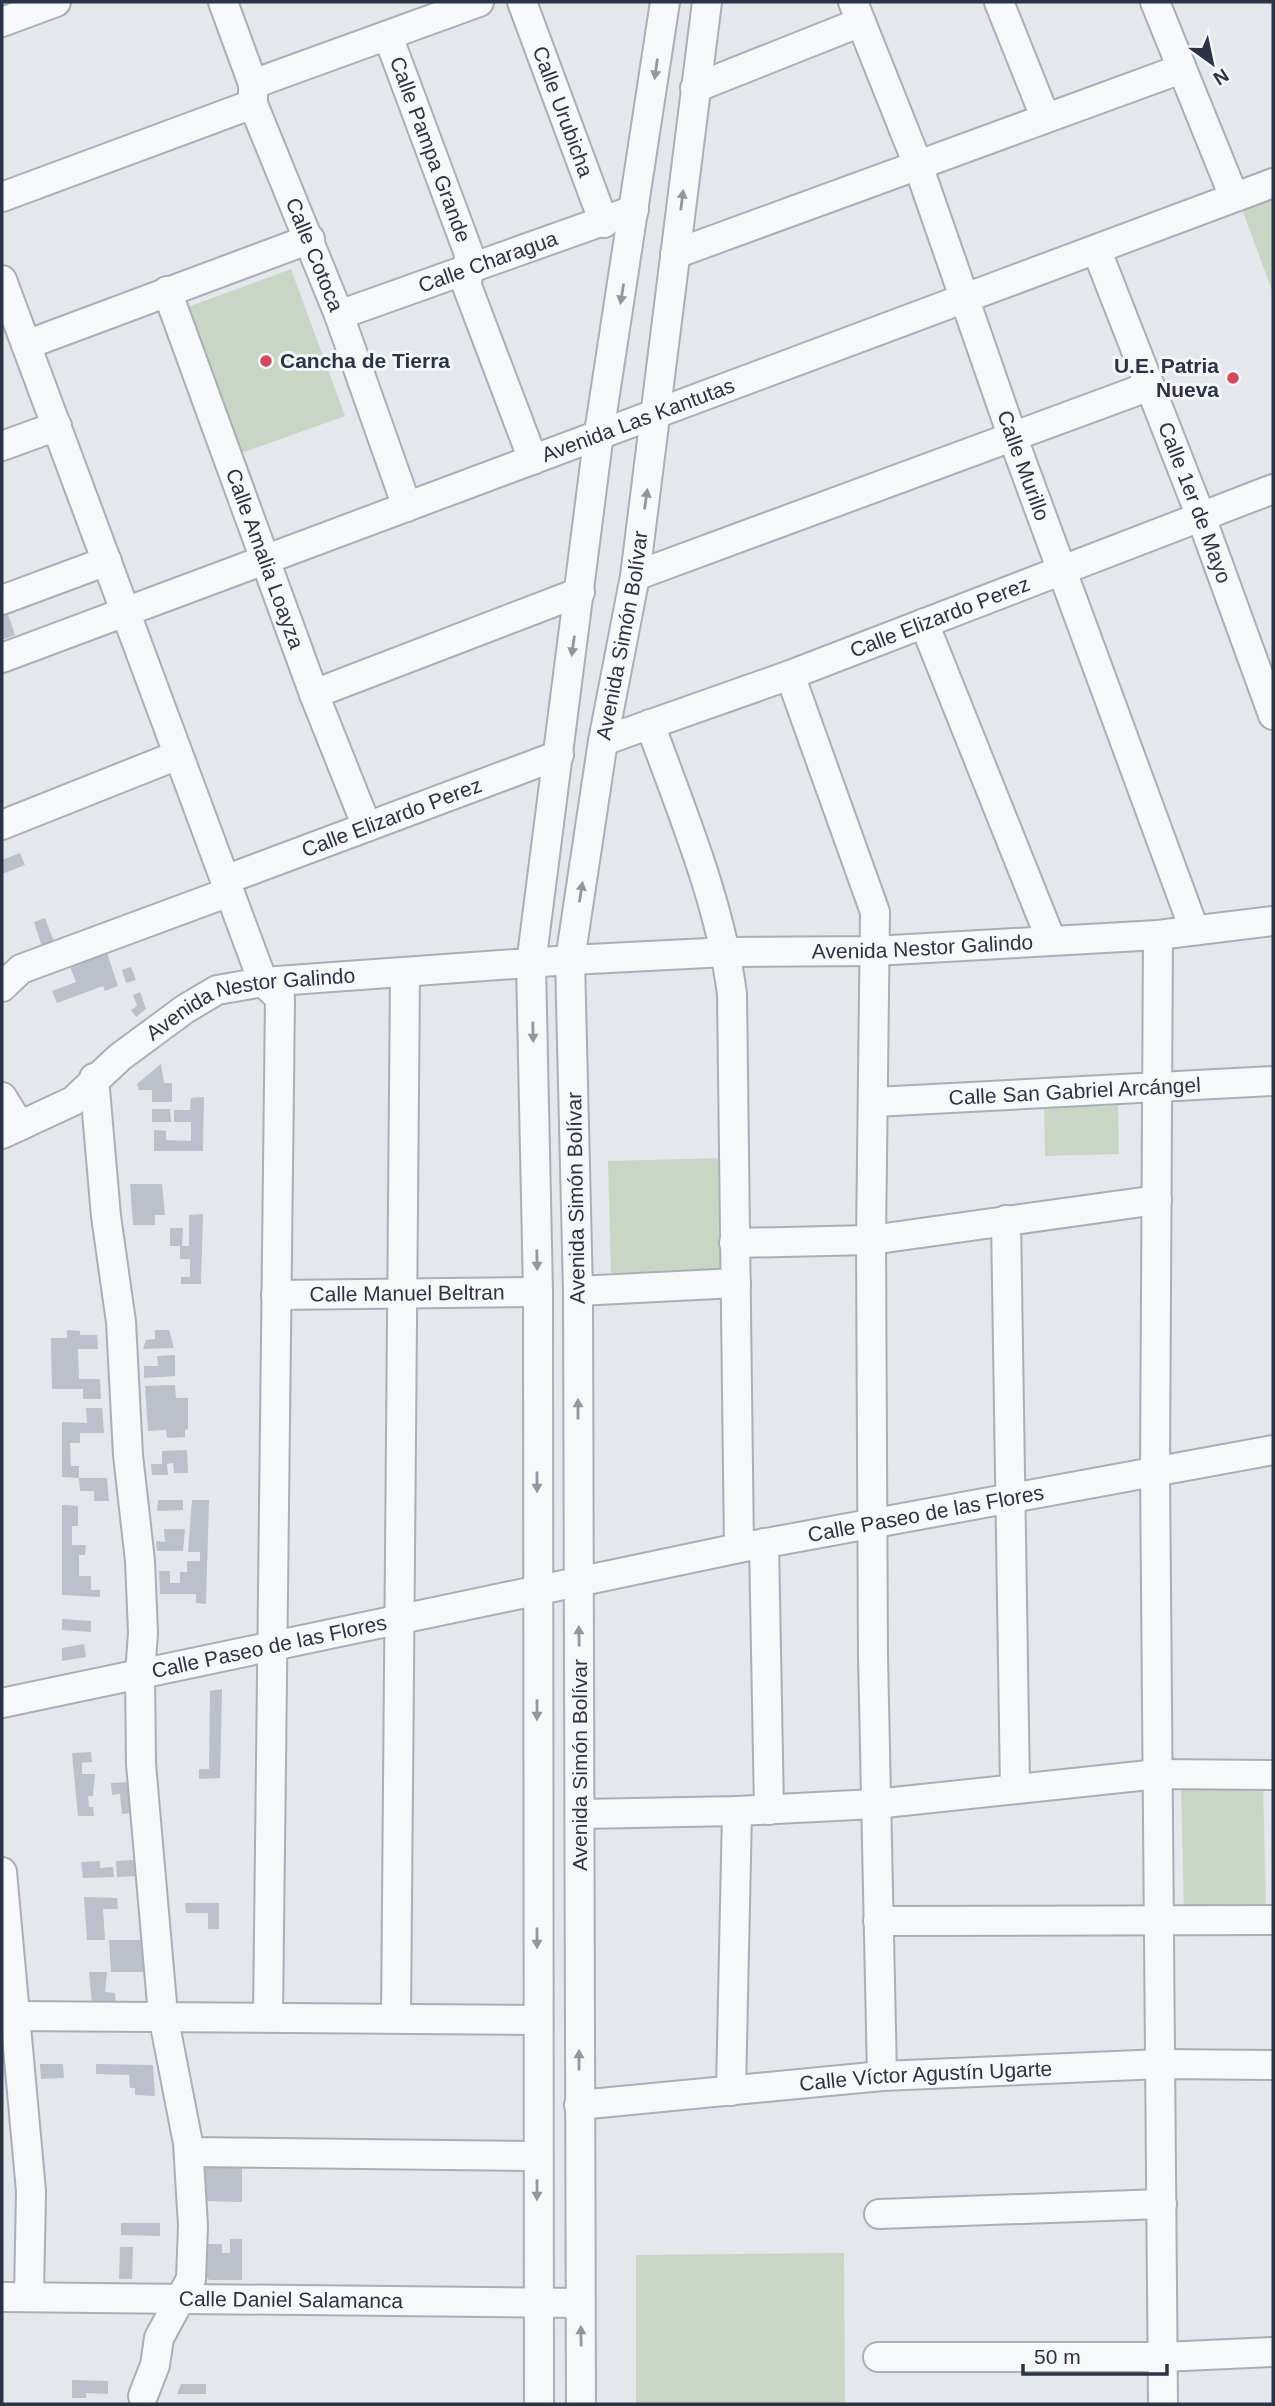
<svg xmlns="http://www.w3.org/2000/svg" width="1275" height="2406" font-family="Arial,sans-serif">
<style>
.green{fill:#c9d6c5}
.building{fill:#bbc0ca}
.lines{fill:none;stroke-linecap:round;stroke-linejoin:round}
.minor-casing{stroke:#a9aeb7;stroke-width:32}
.minor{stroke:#f7f8fa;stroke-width:28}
.oneway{fill:#9196a0}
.poi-dot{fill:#d1495b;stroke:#f4f6f9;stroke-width:2.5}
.labels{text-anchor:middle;stroke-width:6;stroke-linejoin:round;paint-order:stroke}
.street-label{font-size:21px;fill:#2b3445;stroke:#f4f6f9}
.poi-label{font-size:21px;font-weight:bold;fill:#2b3445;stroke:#f4f6f9;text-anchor:start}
</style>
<rect width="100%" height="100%" fill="#e4e7ec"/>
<path class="green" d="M1273,192V293L1240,204Z
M291,269L345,416L241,453L188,307Z
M1118,1105L1119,1154L1045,1156L1044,1107Z
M724,1158L727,1271L611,1273L608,1161Z
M1263,1784L1266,1910L1184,1912L1181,1787Z
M844,2253L845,2404H636V2255Z"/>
<path class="building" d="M7,611L15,635L2,640V613Z
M20,853L25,865L2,874V860Z
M45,918L54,942L42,947L34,922Z
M107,953L118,986L105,991L103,986L57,1003L52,991L76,982L70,967Z
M131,967L136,980L126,983L122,970Z
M140,992L146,1009L136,1017L131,1010L137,1006L133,995Z
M161,1064L164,1083H172V1102H152V1090H139L137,1084Z
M204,1097L203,1151H154V1130L166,1131V1140L191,1141V1122H174V1110H190L191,1098Z
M152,1109H170L171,1122H152Z
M130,1184H162L165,1215H155V1225H133Z
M203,1214L201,1284H181V1277H190V1259H180V1246H170V1228H183L182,1246H189V1215Z
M67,1330L80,1331V1335H97L98,1349H78L79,1379H100L101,1399H83V1389H52L51,1338H67Z
M155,1330H169L174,1348L143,1349L146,1340L155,1339Z
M175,1355V1376L144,1378V1366H158L157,1356Z
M175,1385L176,1398H188V1429L185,1430V1437L167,1438L166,1430L148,1431L145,1386Z
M86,1408H102L104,1433H80V1443H70L71,1466H79V1478L62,1477V1422L87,1423Z
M187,1450L188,1473H174L173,1463L167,1464L168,1475H152L151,1464H162V1451Z
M79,1478H107L109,1501H94V1491H80Z
M158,1500H183V1510L157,1511Z
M192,1500H209L206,1604L196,1603V1594H160L159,1571H170V1583H180V1572H187V1561H200V1552H188Z
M62,1505L78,1506V1526H72V1545H86L85,1555H79V1576H91V1590H100V1597L62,1595Z
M164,1529H185L183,1551H157L156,1541L165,1542Z
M62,1619L91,1621V1632L62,1630Z
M84,1644L86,1657L62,1661V1648Z
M222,1689L220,1778L199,1779V1769H209L210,1691Z
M91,1752L92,1762L82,1763V1774H95L93,1796H88L89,1807H93L94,1816H78L72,1753Z
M130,1782L132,1813L122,1814L120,1794L112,1795L111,1783Z
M136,1860L137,1876L117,1877L116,1861Z
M100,1861V1868L113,1867L114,1877L83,1878L81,1862Z
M84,1897L117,1898L118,1909H103L105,1940H87Z
M185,1903H219V1929H208V1913H186Z
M109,1940H142L145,1972H111Z
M89,1972H107L105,1992L115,1993L116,2005L92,2004Z
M40,2064H63L64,2078L41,2079Z
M96,2064L153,2065L155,2096L135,2095V2088H130L129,2075L96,2074Z
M210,2165H242V2202L204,2201L205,2169Z
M121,2223H160V2236L121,2235Z
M230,2239H242V2280H209L203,2272V2244H222V2253H230Z
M120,2247H133L132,2279H119Z
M72,2380L108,2381V2394L86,2393V2398H72Z
M181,2384H206V2394H177Z"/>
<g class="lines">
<g class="minor-casing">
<g id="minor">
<path id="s1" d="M223,2L253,84V104L339,315L407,507"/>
<path id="s2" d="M522,2L604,223"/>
<path id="s3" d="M853,2L918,165L1013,438L1194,929"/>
<path d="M999,2L1045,117"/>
<path d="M1155,2L1234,197"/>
<path d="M2,22L56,2"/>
<path id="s4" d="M388,36L469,254L467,286L533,460"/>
<path d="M253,84L479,2"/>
<path d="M695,88L861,22"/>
<path d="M2,197L253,104"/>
<path id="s5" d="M1097,251L1201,517L1273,715"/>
<path d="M675,254L1181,69"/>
<path d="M2,280L263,982L280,998L268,2016"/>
<path id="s6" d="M167,291L314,694L367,827"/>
<path id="s7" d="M339,315L634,210"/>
<path d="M26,345L310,239"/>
<path d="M2,446L57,426"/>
<path d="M635,576L1150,386"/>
<path d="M2,600L107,561"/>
<path d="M924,623L1051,940"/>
<path id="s8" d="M2,658L1273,183"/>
<path d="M790,675L875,912L871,1240L873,1656L882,2076"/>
<path d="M314,694L580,592"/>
<path d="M650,724C682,813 720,901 732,994L739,1548"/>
<path id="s9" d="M603,741L790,675L1273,489"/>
<path d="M2,825L178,755"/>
<path id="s10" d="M225,880L559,755"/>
<path d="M1158,935L1155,1471L1163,2404"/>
<path d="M2,987L21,969L229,892"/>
<path d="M94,1078L106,1216L121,1322L128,1455L140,1561L143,1633L140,1674L141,1764L163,2015L188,2143L193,2226L191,2279L159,2338L155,2365L143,2396"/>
<path d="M2,1097L20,1126"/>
<path id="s11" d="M875,1102L1273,1081"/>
<path id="s12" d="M2,1134L73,1101L120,1057L185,1009L217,990L263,982L570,960L727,952L874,951L1158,935L1273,921"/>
<path d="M1006,1220L1015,1789"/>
<path d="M734,1243L871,1240L1157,1200"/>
<path d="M578,1291L736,1283"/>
<path id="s13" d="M276,1295L538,1292"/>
<path d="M764,1543L769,1810"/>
<path id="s14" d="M2,1703L739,1548L1273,1450"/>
<path d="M581,1814L737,1811L875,1804L1158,1774L1273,1775"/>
<path d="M2,1872L31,2191L29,2297"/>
<path d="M878,1921L1273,1920"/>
<path d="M13,2016L538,2020"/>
<path d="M396,2017L405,974"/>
<path d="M731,2091L737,1811"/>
<path id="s15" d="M579,2105L882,2076L1161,2064L1273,2065"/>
<path d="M189,2152L536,2156"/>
<path d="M879,2214L1162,2204"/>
<path id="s16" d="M2,2297L580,2303"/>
<path d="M878,2357H1163L1273,2352"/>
<path d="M539,2404L538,1292L531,964L599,433L665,2"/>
<path id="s17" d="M581,2404L578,1291L570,960L603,741L635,576L707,2"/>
</g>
</g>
<use href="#minor" class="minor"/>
</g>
<defs><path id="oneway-solid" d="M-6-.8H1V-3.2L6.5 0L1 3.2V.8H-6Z" transform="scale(1.75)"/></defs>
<g class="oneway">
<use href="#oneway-solid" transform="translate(656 69) rotate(98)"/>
<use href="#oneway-solid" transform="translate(682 200) rotate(-83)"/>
<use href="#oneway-solid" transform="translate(622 294) rotate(99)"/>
<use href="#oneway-solid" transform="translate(646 499) rotate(-82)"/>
<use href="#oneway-solid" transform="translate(573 646) rotate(98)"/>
<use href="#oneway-solid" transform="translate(581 892) rotate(-81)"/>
<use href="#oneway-solid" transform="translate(533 1032) rotate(89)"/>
<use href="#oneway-solid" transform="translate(537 1260) rotate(89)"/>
<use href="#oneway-solid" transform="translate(578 1409) rotate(-90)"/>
<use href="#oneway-solid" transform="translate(537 1482) rotate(90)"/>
<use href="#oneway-solid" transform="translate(579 1636) rotate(-91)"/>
<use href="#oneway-solid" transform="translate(537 1710) rotate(90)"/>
<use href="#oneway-solid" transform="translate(537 1938) rotate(90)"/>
<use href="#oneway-solid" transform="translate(579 2060) rotate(-90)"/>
<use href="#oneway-solid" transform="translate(537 2190) rotate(90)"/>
<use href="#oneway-solid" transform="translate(581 2336) rotate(-91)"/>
</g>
<g class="poi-dot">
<circle cx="266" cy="361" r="7"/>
<circle cx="1233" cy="378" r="7"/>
</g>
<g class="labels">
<g class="street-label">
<text dy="7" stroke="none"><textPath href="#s2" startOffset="117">Calle Urubicha</textPath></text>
<text dy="7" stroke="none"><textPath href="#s4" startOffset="121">Calle Pampa Grande</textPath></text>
<text dy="7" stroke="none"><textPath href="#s1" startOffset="270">Calle Cotoca</textPath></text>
<text dy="7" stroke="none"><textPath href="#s7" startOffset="158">Calle Charagua</textPath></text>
<text dy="7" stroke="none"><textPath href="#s8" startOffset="679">Avenida Las Kantutas</textPath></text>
<text dy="7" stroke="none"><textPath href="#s3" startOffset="494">Calle Murillo</textPath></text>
<text dy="7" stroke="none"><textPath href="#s5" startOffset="270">Calle 1er de Mayo</textPath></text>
<text dy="7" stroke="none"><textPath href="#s6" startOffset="285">Calle Amalia Loayza</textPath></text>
<text dy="7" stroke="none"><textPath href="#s9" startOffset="359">Calle Elizardo Perez</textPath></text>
<text dy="7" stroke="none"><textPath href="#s17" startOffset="1773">Avenida Simón Bolívar</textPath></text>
<text dy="7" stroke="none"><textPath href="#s10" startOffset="178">Calle Elizardo Perez</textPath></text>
<text dy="7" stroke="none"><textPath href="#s12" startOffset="968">Avenida Nestor Galindo</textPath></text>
<text dy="7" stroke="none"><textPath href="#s12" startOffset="289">Avenida Nestor Galindo</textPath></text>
<text dy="7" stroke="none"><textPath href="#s11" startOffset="200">Calle San Gabriel Arcángel</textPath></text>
<text transform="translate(576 1198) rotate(-91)" y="7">Avenida Simón Bolívar</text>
<text dy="7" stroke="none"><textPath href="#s13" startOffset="131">Calle Manuel Beltran</textPath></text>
<text dy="7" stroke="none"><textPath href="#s14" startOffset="943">Calle Paseo de las Flores</textPath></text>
<text dy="7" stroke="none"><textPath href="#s14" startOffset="273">Calle Paseo de las Flores</textPath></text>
<text transform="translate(580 1765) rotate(-90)" y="7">Avenida Simón Bolívar</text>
<text dy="7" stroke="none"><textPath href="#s15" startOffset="348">Calle Víctor Agustín Ugarte</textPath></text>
<text dy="7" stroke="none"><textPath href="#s16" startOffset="289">Calle Daniel Salamanca</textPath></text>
</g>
<g class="poi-label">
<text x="280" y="368">Cancha de Tierra</text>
<text x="1219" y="373" text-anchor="end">U.E. Patria<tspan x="1219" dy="24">Nueva</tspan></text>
</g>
</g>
<rect width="1275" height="2406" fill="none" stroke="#2b3445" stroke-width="7"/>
<g transform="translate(1212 63) rotate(147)" stroke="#f4f6f9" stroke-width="5" paint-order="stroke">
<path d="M0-5L12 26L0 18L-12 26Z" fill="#2b3445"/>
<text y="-10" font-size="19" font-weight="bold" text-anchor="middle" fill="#2b3445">N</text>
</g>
<path d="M1023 2364v10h144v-10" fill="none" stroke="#2b3445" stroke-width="3.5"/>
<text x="1034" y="2364" font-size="21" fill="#2b3445" stroke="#f4f6f9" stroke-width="5" paint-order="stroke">50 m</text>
</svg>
